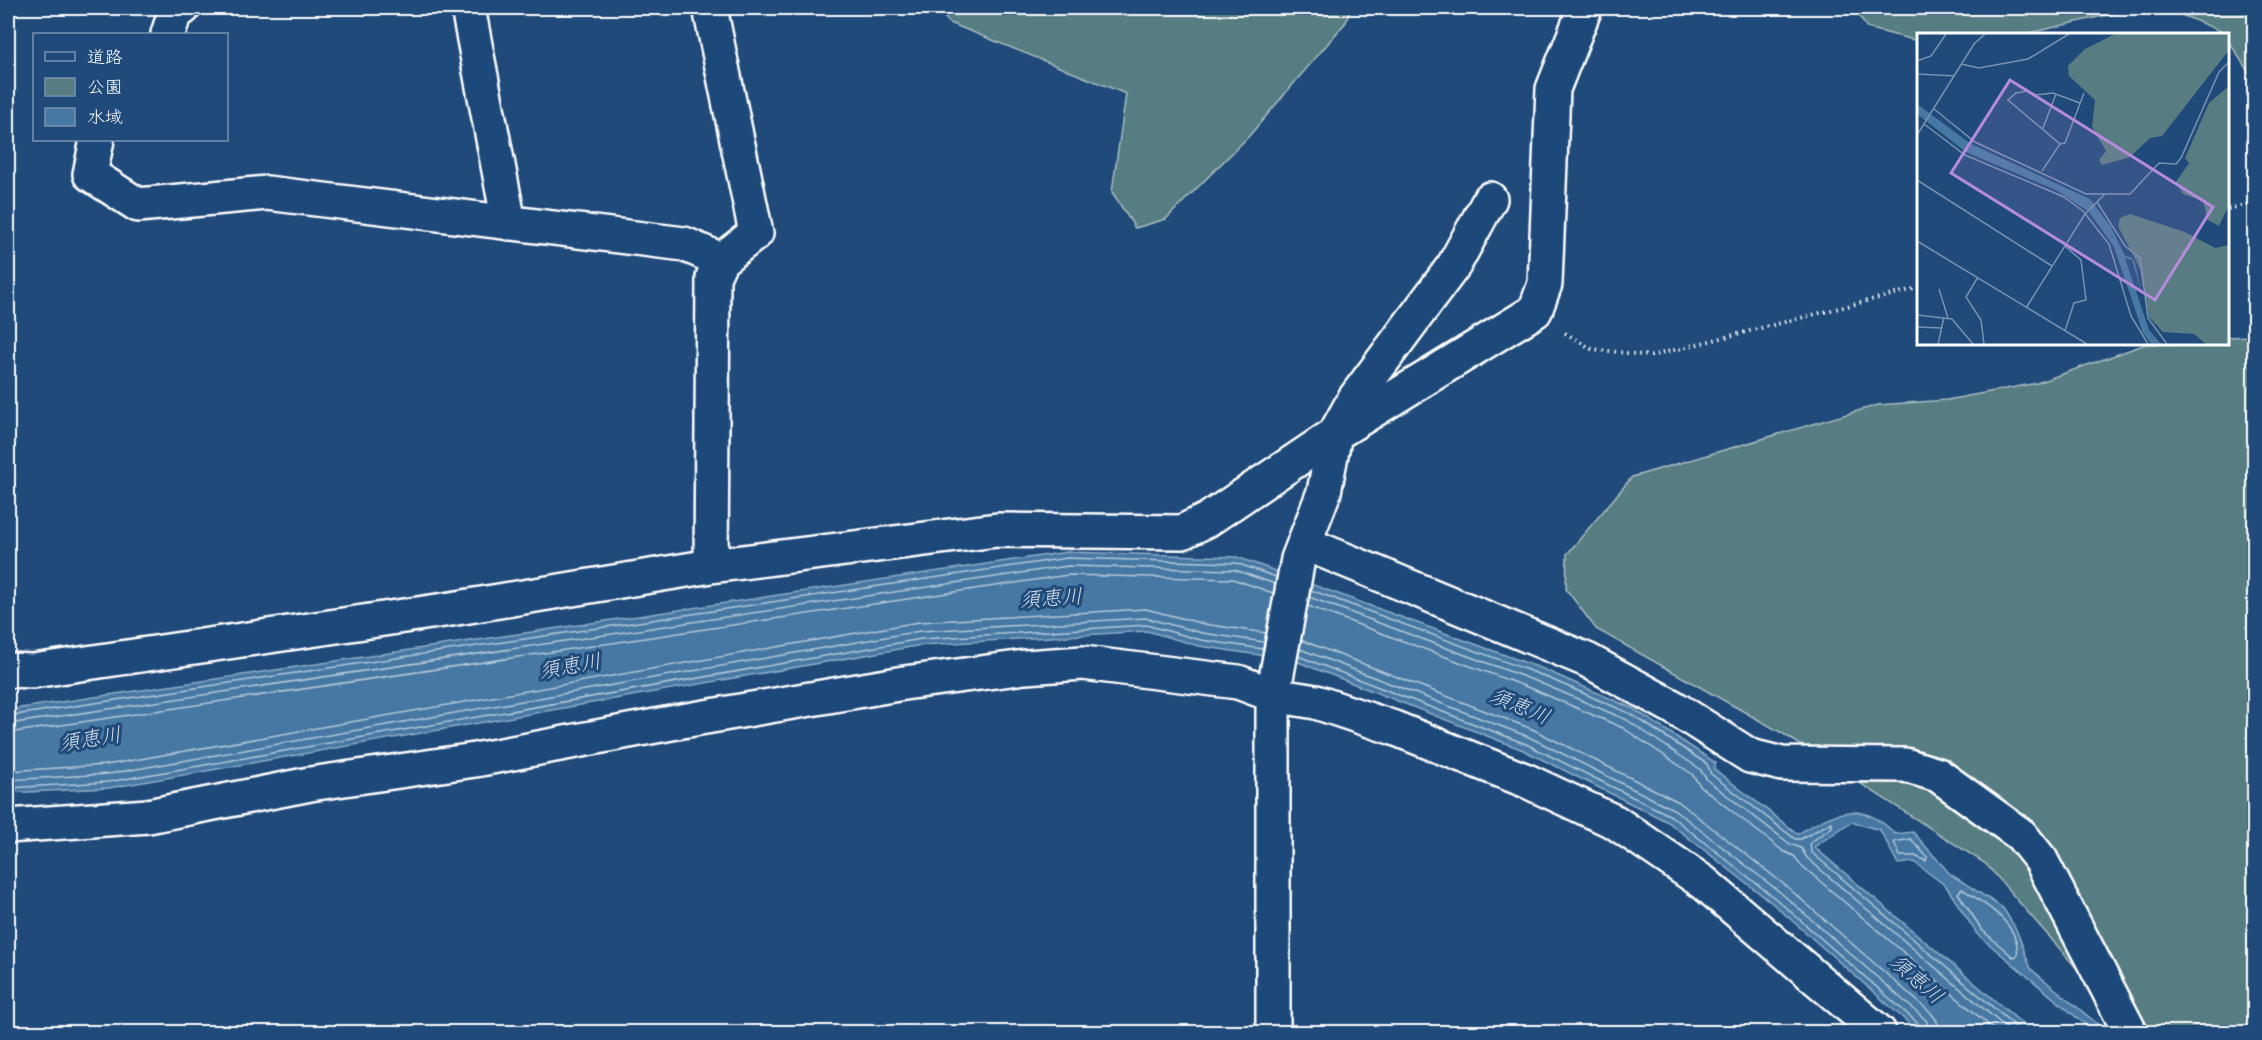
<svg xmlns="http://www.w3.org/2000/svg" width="2262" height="1040" font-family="Kalam,'Klee One',sans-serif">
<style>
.green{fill:#577d82;stroke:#abbec0;stroke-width:1.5}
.water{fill:#4678a3;stroke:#90aec8;stroke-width:1.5}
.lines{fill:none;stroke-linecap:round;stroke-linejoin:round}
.shore{stroke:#b5c9da;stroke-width:1.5}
.minor-casing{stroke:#fff;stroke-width:38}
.path{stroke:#fff;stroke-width:4;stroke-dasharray:1.5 4.5;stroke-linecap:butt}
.minor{stroke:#1f4a7a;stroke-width:33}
.labels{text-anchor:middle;stroke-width:6;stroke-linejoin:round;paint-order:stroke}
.water-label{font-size:21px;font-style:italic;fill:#d1dde8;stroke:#1f4a7a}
.inset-road{fill:none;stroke:#7992af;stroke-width:1.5}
.view{fill:#b68bdc;fill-opacity:0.15;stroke:#b68bdc;stroke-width:3}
.inset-edge{fill:none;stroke:#fff;stroke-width:3}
</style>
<rect width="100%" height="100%" fill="#1f4a7a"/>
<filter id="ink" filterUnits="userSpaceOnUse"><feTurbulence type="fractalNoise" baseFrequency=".0167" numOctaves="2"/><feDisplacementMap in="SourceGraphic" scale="12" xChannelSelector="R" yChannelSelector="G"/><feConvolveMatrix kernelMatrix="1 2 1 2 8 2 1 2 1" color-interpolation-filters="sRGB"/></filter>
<g filter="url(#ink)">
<path class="green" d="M935,8H1351L1346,22L1249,136L1166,219L1135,228L1112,192L1126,94L950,23Z
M1854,8H2137L2025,34H1918V41L1867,28Z
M2165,8H2254V81L2228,40V34Z
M2254,336V1032H2132L1986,864L1782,733L1596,629L1566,589L1567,554L1632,477L1878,405L1947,400L2037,383L2146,344H2228V337Z"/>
<path class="water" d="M1067,552L1237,557L1543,669L1634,709L1716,763L1714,769L1798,834C1835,811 1862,799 1895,834L1913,832L1950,874L2003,908L2016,929L2031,969L2100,1026L2103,1032H2094L1977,934L1946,886L1914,862L1898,864L1880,830L1851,822L1814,847L2032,1032H1919L1772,903L1668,822L1523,750L1293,660L1199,646L1147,631L922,645L109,788L8,793V710Z"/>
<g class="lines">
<path class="shore" d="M1311,590L1541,675L1631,714L1707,764L1711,774L1795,839H1801L1832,822V827L1810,843L1811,852L2022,1032
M1309,597L1538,682L1627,720L1700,769L1707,780L1790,844L1801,848L1807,858L2011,1032
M1308,606L1535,690L1623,728L1692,774L1701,787L1783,851L1794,856L1801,865L1997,1032
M1301,640L1532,729L1679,802L1786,886L1931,1013L1937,1021L1939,1032
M1300,649L1529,737L1675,810L1781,893L1926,1020L1930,1032
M1298,656L1526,744L1671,816L1776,899L1920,1025L1923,1032
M8,716L1067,558L1236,563L1276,577
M8,724L1068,566L1235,570L1275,584
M8,733L1068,575L1233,579L1273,593
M8,771L106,765L919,622L1146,609L1204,624L1266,633
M8,780L108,774L920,631L1146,618L1202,633L1264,642
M8,788L108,782L921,639L1146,625L1201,640L1263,649
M1911,839L1927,857L1926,861L1915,856H1900L1894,842Z
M1962,889C1984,903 2022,925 2017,956L2013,957L1982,930L1958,893Z"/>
<g class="minor-casing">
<path id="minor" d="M468,8L509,223
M710,8L756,233L721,260
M168,34L174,15L183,8
M97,140L90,174L138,205L267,193L684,244L721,260L713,277L711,566
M1304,543L1587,660L1673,707L1750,756L1782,764L1905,765L1938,775L2021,835L2041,860L2130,1032
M8,670L33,671L451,609L711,566L997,530L1182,532L1207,520L1335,434L1535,311L1545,284L1553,89L1585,8
M8,826L148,816L310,784L475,760L682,721L904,683L1025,667L1083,663L1238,682L1273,695L1316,702L1394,728L1527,781L1615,822L1703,882L1879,1032
M1273,1032V695L1298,559L1324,492L1335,434L1355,398L1454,265L1490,199"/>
</g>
<path class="path" d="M2228,209L2254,203
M1565,333L1592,349L1651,356L1918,288"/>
<use href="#minor" class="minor"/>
</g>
</g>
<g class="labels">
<g class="water-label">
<text transform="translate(1051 598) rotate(-4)" y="7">須恵川</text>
<text transform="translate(570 666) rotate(-10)" y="7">須恵川</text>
<text transform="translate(1520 706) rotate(23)" y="7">須恵川</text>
<text transform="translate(90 739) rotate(-9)" y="7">須恵川</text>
<text transform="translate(1917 979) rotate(41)" y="7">須恵川</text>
</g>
</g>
<g transform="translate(1917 33)">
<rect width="312" height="312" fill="#1f4a7a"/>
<path d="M198,1H312V17L245,103L233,105L213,124L185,132L182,127L189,118L175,94L178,67L152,43L151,33L168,16ZM312,53V172L302,193L291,187L286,168L266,161L259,149L272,130L268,125L292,70ZM213,181L268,199L298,215L312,212V311H289L277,301L246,299L232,284L223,236L201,193L203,185Z" fill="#577d82"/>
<path d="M0,71L54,111L173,166L194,194L208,223L214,224L218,229L224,258L215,227L208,225L232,297L244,311H234L226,300L197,214L172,179L139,157L49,119L0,81Z" fill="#4678a3"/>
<path class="inset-road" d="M0,28L14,23L29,1M44,31L62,35L111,26L152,1M0,41L38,43M17,76L58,109L169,161H213L242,130L259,131L264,125L302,39L312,29M7,91L48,122L147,164L166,178L192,211L214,283L231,311M126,95L139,61M0,102L57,11L68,1M143,111L148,110L167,60M125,138L143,111L91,67L99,60L110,58L119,62L136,60L163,70M0,147L135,233M180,169L208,213L223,225L231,285L250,311M0,208L170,311M148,213L164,227L169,267L157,270L148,298M61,244L49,264L64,287L67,311M22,256L31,285M109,275L168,181L188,161M0,282L35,286L56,311M0,294L25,295M21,311L27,284"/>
<path class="view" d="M93,47L296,174L238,267L34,140Z"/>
<rect width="312" height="312" class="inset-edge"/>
</g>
<rect width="2262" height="1040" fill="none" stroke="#1f4a7a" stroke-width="30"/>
<rect x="15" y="15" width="2232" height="1010" fill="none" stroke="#fff" stroke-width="2" filter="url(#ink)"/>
<rect x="33" y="33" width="195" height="108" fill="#1f4a7a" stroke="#7992af" stroke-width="1.5"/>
<rect x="45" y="52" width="30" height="9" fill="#1f4a7a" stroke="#7992af" stroke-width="1.5"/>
<text x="87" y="63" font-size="18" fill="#ffffff">道路</text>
<rect x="45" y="78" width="30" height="18" fill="#577d82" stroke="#7992af" stroke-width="1.5"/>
<text x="87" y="93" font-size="18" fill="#ffffff">公園</text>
<rect x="45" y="108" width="30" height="18" fill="#4678a3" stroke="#7992af" stroke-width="1.5"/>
<text x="87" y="123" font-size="18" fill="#ffffff">水域</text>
</svg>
